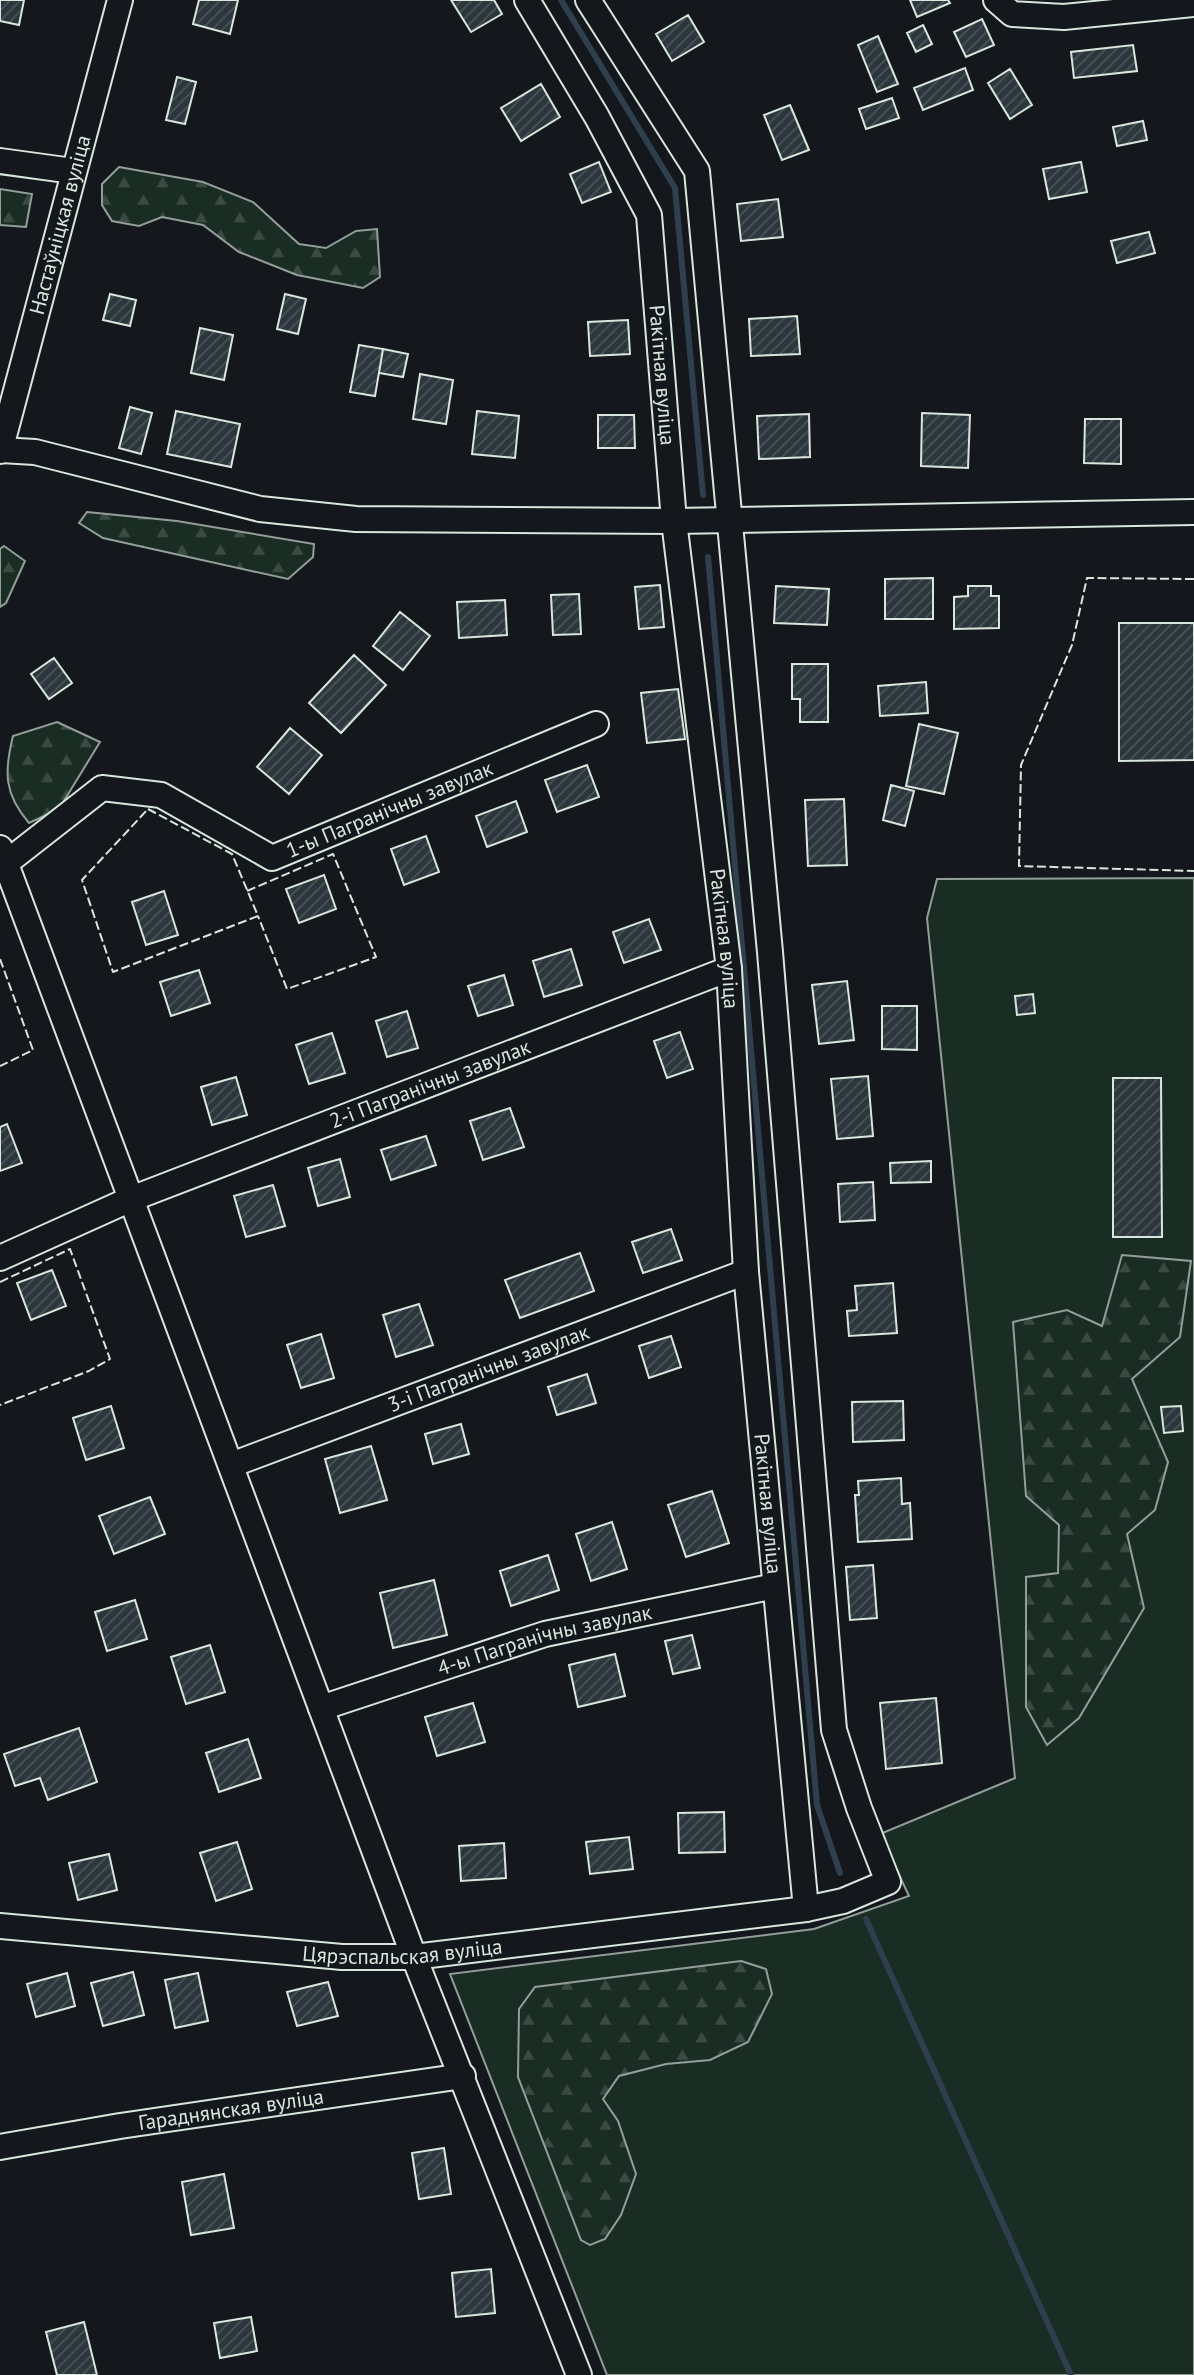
<svg xmlns="http://www.w3.org/2000/svg" width="1194" height="2375" font-family="'PT Sans',sans-serif">
<style>
.green{fill:#1a2d24;stroke:#939e99;stroke-width:2}
.forest{fill:url(#forest-firs);stroke:#939e99;stroke-width:2}
.lines{fill:none;stroke-linecap:round;stroke-linejoin:round}
.stream{stroke:#2f3f4d;stroke-width:6}
.building{fill:url(#building-hatch);stroke:#d8e6dc;stroke-width:2}
.minor-casing{stroke:#d8e6dc;stroke-width:28}
.minor{stroke:#14181c;stroke-width:24}
.fence{stroke:#d8e6dc;stroke-width:2;stroke-dasharray:9 3.5;stroke-linecap:butt}
.labels{text-anchor:middle;stroke-width:5;stroke-linejoin:round;paint-order:stroke}
.street-label{font-size:21px;fill:#d8e6dc;stroke:#14181c}
</style>
<defs>
<pattern id="forest-firs" width="22" height="20" patternUnits="userSpaceOnUse" patternTransform="scale(1.75)"><rect width="22" height="20" fill="#1a2d24"/><path d="M5 1l3.5 6h-7zM16 11l3.5 6h-7z" fill="#3b4b43"/></pattern>
<pattern id="building-hatch" width="6" height="6" patternUnits="userSpaceOnUse" patternTransform="scale(1.75)"><rect width="6" height="6" fill="#2c363c"/><path d="M-1 1l2-2M0 6l6-6M5 7l2-2" fill="none" stroke="#4a5358"/></pattern>
</defs>
<rect width="100%" height="100%" fill="#14181c"/>
<path class="green" d="M1194,878V2375H607L450,1974L814,1929L909,1896L880,1834L1015,1778L927,918L937,879Z"/>
<path class="forest" d="M119,167L203,182L253,202L299,244L326,248L356,231L377,229L380,277L363,288L297,275L239,252L203,225L162,217L139,226L112,221L102,205V184Z
M0,189L32,194L26,227L0,225Z
M87,512L177,521L314,544L313,557L288,579L103,538L79,523Z
M4,546L25,561L6,603L0,607V549Z
M57,722L100,742L59,809L29,823C4,794 4,772 13,736Z
M1122,1255L1191,1261L1180,1337L1132,1379L1168,1462L1155,1510L1127,1534L1144,1608L1079,1718L1047,1745L1026,1707V1577L1058,1573L1059,1525L1026,1496L1013,1322L1067,1310L1102,1326Z
M741,1961L766,1969L772,1994L748,2042L710,2060L666,2064L619,2076L603,2099L618,2121L636,2174L621,2215L605,2239L590,2245L581,2240L518,2077L519,2009L535,1987Z"/>
<g class="lines">
<path class="stream" d="M561,0L675,188L703,495
M708,557L817,1805L840,1873
M866,1919L1071,2375"/>
</g>
<path class="building" d="M0,0H24L19,25L0,21Z
M199,0H238L230,34L193,24Z
M451,0H494L502,14L471,32Z
M910,0H948L950,3L917,17Z
M688,15L704,42L672,61L656,34Z
M982,19L994,45L966,57L954,32Z
M923,25L932,44L916,52L907,33Z
M878,36L898,84L877,92L858,45Z
M1133,45L1137,71L1074,78L1071,52Z
M965,68L973,90L923,110L914,88Z
M1010,69L1032,105L1010,119L988,83Z
M177,77L196,82L185,124L166,120Z
M541,84L560,117L521,141L501,108Z
M892,98L899,118L866,129L859,109Z
M790,105L809,150L782,160L764,115Z
M1143,121L1147,140L1117,146L1113,127Z
M599,162L611,192L582,203L570,174Z
M1081,162L1087,192L1049,199L1043,169Z
M778,199L783,237L741,241L737,204Z
M1149,232L1155,253L1117,263L1111,241Z
M110,294L136,300L130,326L103,320Z
M285,294L306,299L298,334L277,329Z
M797,316L800,354L751,356L749,319Z
M628,320L630,354L590,356L588,322Z
M200,328L233,335L224,380L191,373Z
M359,345L383,349L375,396L350,392Z
M383,349L408,354L403,377L379,373Z
M420,374L453,380L446,424L413,419Z
M130,407L152,413L141,454L119,448Z
M176,411L240,424L231,467L167,454Z
M477,411L519,416L515,458L472,454Z
M922,413L970,415L968,468L921,466Z
M809,414L810,457L759,459L757,416Z
M598,415H634L635,448H598Z
M1085,419H1121V464L1084,463Z
M933,578V619H885V579Z
M660,585L664,627L639,629L635,587Z
M776,586L829,589L827,625L774,623Z
M968,586H991V596H999V628L954,629V597L968,596Z
M579,594L581,634L553,635L551,595Z
M505,600L507,635L459,638L457,602Z
M400,612L430,636L403,670L373,646Z
M1119,623H1194V760L1119,761Z
M354,655L386,685L341,733L309,703Z
M54,658L72,683L49,699L31,674Z
M792,664H828V722H800V699H792Z
M926,682L928,713L880,716L878,686Z
M678,689L685,739L647,743L641,693Z
M919,724L958,733L944,794L906,786Z
M290,728L322,755L289,794L257,767Z
M587,765L599,797L557,812L545,780Z
M891,785L914,791L905,826L883,820Z
M844,799L847,865L808,866L805,800Z
M516,801L527,832L487,847L476,816Z
M426,836L439,872L404,885L391,849Z
M324,875L336,909L299,923L286,889Z
M164,891L178,935L146,945L132,902Z
M649,919L661,950L624,963L613,932Z
M571,949L582,985L544,997L533,961Z
M199,970L210,1003L171,1016L160,982Z
M504,975L513,1005L478,1016L468,986Z
M847,981L854,1040L819,1044L812,985Z
M1033,994L1035,1013L1017,1015L1015,996Z
M882,1006H917V1050L882,1049Z
M407,1011L418,1048L387,1057L376,1021Z
M680,1032L693,1069L667,1078L654,1041Z
M332,1033L345,1073L309,1084L296,1045Z
M868,1076L873,1136L837,1139L831,1079Z
M236,1077L247,1115L212,1125L201,1087Z
M1113,1078H1161L1162,1237H1113Z
M510,1108L524,1147L483,1160L470,1121Z
M7,1124L22,1163L0,1171V1127Z
M426,1136L436,1165L391,1180L381,1150Z
M340,1159L350,1197L318,1206L308,1168Z
M931,1161V1182L891,1183L890,1163Z
M873,1182L875,1220L840,1222L838,1184Z
M273,1185L285,1226L246,1237L234,1196Z
M671,1229L682,1260L643,1273L632,1242Z
M580,1253L594,1291L520,1318L505,1280Z
M52,1270L66,1306L31,1320L17,1283Z
M893,1283L897,1333L849,1336L847,1311L857,1310L855,1286Z
M419,1304L433,1345L396,1357L383,1315Z
M321,1334L334,1378L301,1388L287,1345Z
M671,1336L681,1367L649,1378L639,1346Z
M587,1374L596,1403L557,1415L548,1387Z
M903,1401L904,1440L853,1442L852,1402Z
M111,1406L124,1448L86,1460L73,1418Z
M1181,1406L1183,1431L1164,1433L1161,1407Z
M461,1424L469,1454L433,1464L425,1434Z
M371,1446L387,1500L340,1513L325,1459Z
M901,1478L902,1504L910,1503L912,1539L858,1542L855,1495H859L858,1481Z
M712,1491L729,1543L686,1557L668,1505Z
M150,1497L165,1534L114,1554L99,1516Z
M612,1522L627,1569L591,1581L576,1534Z
M548,1555L559,1590L511,1606L500,1571Z
M873,1565L877,1618L850,1620L846,1567Z
M434,1580L447,1635L393,1648L380,1593Z
M135,1600L147,1639L107,1651L95,1612Z
M692,1635L700,1668L673,1674L665,1641Z
M210,1645L225,1692L186,1704L171,1657Z
M615,1654L625,1696L578,1707L569,1665Z
M936,1698L942,1763L886,1769L880,1703Z
M473,1703L485,1742L437,1756L425,1717Z
M79,1728L97,1782L48,1800L40,1778L15,1786L4,1754Z
M248,1739L261,1778L219,1792L206,1753Z
M724,1812L725,1852L679,1853L678,1813Z
M629,1837L633,1869L590,1874L586,1842Z
M237,1842L252,1889L216,1901L200,1853Z
M504,1843L506,1878L461,1881L459,1846Z
M109,1854L117,1890L78,1900L69,1863Z
M133,1972L144,2015L103,2026L91,1983Z
M67,1973L75,2006L36,2017L27,1984Z
M198,1973L208,2021L175,2028L165,1980Z
M328,1982L338,2016L297,2026L287,1992Z
M444,2148L451,2194L419,2199L412,2153Z
M224,2174L234,2228L191,2235L182,2182Z
M491,2269L495,2313L456,2317L452,2273Z
M251,2317L257,2351L220,2358L214,2323Z
M84,2322L97,2375H57L46,2332Z"/>
<g class="lines">
<g class="minor-casing">
<g id="minor">
<path id="s1" d="M527,0L597,117L649,215L674,521L729,969L746,1272L806,1909"/>
<path d="M996,0L1012,14L1064,17L1194,4"/>
<path d="M0,161L73,171"/>
<path d="M0,450L35,452L260,509L356,519L674,521L1194,512"/>
<path id="s2" d="M0,451L120,0"/>
<path d="M0,848L414,1957L579,2375"/>
<path id="s3" d="M6,863L102,788L161,795L272,858L596,724"/>
<path id="s4" d="M0,1258L131,1199L729,969"/>
<path id="s5" d="M231,1465L746,1272"/>
<path id="s6" d="M321,1708L545,1634L775,1586"/>
<path id="s7" d="M0,1926L342,1957H414L806,1909L843,1901L888,1882L859,1808L834,1730L770,952L697,171L588,0"/>
<path id="s8" d="M0,2147L120,2126L463,2076"/>
</g>
</g>
<use href="#minor" class="minor"/>
<path class="fence" d="M1194,579L1087,578L1072,645L1021,765L1019,866L1194,871
M148,809L232,854L258,916L113,972L82,880Z
M247,891L333,854L376,957L287,989L258,916
M0,959L33,1050L0,1066
M0,1282L70,1249L110,1359L89,1371L0,1405"/>
</g>
<g class="labels">
<g class="street-label">
<text dy="7" stroke="none"><textPath href="#s2" startOffset="234">Настаўніцкая вуліца</textPath></text>
<text dy="7" stroke="none"><textPath href="#s1" startOffset="408">Ракітная вуліца</textPath></text>
<text dy="7" stroke="none"><textPath href="#s3" startOffset="436">1-ы Пагранічны завулак</textPath></text>
<text dy="7" stroke="none"><textPath href="#s1" startOffset="975">Ракітная вуліца</textPath></text>
<text dy="7" stroke="none"><textPath href="#s4" startOffset="464">2-і Пагранічны завулак</textPath></text>
<text dy="7" stroke="none"><textPath href="#s5" startOffset="275">3-і Пагранічны завулак</textPath></text>
<text dy="7" stroke="none"><textPath href="#s1" startOffset="1542">Ракітная вуліца</textPath></text>
<text dy="7" stroke="none"><textPath href="#s6" startOffset="234">4-ы Пагранічны завулак</textPath></text>
<text dy="7" stroke="none"><textPath href="#s7" startOffset="404">Цярэспальская вуліца</textPath></text>
<text dy="7" stroke="none"><textPath href="#s8" startOffset="234">Гараднянская вуліца</textPath></text>
</g>
</g>
</svg>
